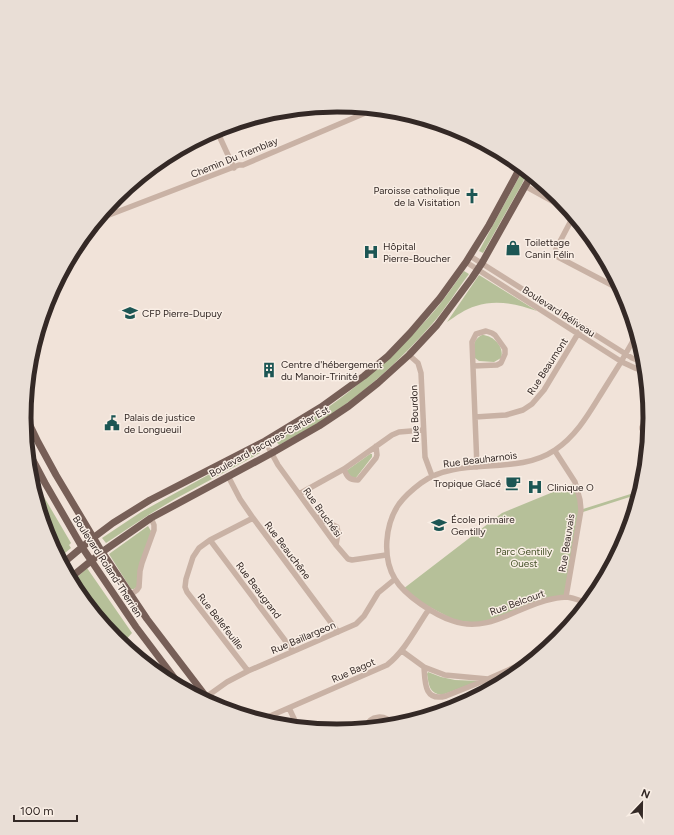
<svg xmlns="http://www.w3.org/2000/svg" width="674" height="835" font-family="Figtree,sans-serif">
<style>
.green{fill:#b6c099}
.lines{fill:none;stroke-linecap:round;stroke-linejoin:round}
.minor{stroke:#c9b2a5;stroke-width:5.5}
.major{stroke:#775f57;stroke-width:7}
.labels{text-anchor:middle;stroke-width:3;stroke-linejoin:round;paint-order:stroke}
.street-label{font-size:10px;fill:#342926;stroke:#f9eee5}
.poi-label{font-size:10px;fill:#342926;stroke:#f9eee5;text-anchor:start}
.park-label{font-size:10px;fill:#47532a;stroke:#f9eee5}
.rim{fill:none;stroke:#342926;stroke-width:5}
</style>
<rect width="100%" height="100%" fill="#f1e3d9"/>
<path class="green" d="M524,168L528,171L522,184L483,253L479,251Z
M464,271L469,274C457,290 446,308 433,323C401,360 362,395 321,421C307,430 293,437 279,445L276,441C333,408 385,366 429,317C442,303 453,286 464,271Z
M479,275L537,311C517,304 496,299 476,306C465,309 456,316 447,322Z
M482,335C493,335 505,347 501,358L494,362L479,361L475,358C474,348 471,341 482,335Z
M257,448L260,453L175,499L150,514L106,543L102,538L141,512Z
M370,454H372V457L355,479H353L346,471Z
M575,483L580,509L566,596L483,623L456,621L424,604L403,589L502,513Z
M640,491L639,494L583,512V509Z
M44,497L71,543L69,545L71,548L59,558L48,537L39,510Z
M148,526L151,531L137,587L134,589H131L109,554Z
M87,568L132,633L122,644L116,639L77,591L72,582Z
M428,672L441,677L455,680L479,681L442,695C429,693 429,685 427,674Z"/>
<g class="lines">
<path class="minor" d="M216,129L234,168
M525,186L572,212
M574,215L556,249V253L558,257L623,291
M96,220L239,165H243L377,108
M470,256L632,358L645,363
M466,262L622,362L635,368L645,371
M409,355L418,363L421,373L425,457L432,476
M473,366L497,365L501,363L505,354V349L495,335L492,333L486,331L476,334L472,342L477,467
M475,417L506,415L523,410L532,404L544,390L579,332
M648,435H646L642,429V427L650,413
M265,441L278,465L299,494L336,545L348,559L352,560L386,555
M555,451L575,482L580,500L581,510L566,597
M344,469C347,477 349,480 358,480L376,458L377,455L376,446
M228,476L240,499L253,518L338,632
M299,494L344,469L392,435L399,432L423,430
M317,517L337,527L338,533L336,545
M210,540L293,651
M130,595L137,590L139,587L140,571L142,563L154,530V525L151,518
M588,603C581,601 574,598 567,597C562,597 557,598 552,599C519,605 489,634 453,621C435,615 405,596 395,579C382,558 385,524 399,504C405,496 413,489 421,483C459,455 515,477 555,450C576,436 588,415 601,394C614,374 626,354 637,334
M402,651L424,667L445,675L488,679L535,658
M424,667C425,682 424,702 446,696L486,680
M248,671L187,592L185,587L186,579L193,557L199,548L210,540L253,518
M206,697L227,682L248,671L356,624L364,616L378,593L395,579
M289,708L298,727
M261,720L387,665C405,651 416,628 429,609
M366,728C369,714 386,714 393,725"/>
<path class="major" d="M24,413L38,442L56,475L102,552L147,619L211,703
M27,449L45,483L82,547L136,627L182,688
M62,564L93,538L113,523L150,500L265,441L321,407L364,376L388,356L410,333L440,298L466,262L489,225L521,166
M70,578L102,552L151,518L272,453L319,426L349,406L378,383L409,355L437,325L472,278L482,263L532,174"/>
</g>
<defs>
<g id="church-bare" transform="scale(1.2)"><path d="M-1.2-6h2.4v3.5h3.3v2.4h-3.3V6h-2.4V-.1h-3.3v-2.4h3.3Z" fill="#1c5654" stroke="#f9eee5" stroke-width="2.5" paint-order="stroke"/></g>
<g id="shop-bare" transform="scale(1.2)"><path d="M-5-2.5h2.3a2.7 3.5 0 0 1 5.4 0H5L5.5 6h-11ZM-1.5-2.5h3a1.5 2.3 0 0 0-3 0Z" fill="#1c5654" stroke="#f9eee5" stroke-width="2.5" paint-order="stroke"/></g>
<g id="hospital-bare" transform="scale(1.2)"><path d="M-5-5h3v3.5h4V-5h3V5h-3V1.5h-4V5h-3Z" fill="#1c5654" stroke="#f9eee5" stroke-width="2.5" paint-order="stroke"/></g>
<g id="university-bare" transform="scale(1.2)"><path d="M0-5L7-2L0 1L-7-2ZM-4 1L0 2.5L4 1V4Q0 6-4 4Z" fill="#1c5654" stroke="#f9eee5" stroke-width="2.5" paint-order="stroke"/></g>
<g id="building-bare" transform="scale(1.2)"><path d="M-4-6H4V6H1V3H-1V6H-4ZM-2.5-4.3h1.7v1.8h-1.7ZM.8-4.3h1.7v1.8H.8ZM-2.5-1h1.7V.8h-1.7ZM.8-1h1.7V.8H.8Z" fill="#1c5654" stroke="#f9eee5" stroke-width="2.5" paint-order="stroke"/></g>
<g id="civic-bare" transform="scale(1.2)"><path d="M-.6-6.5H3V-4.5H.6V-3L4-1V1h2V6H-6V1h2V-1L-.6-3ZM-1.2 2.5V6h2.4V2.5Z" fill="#1c5654" stroke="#f9eee5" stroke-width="2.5" paint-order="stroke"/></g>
<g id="cafe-bare" transform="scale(1.2)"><path d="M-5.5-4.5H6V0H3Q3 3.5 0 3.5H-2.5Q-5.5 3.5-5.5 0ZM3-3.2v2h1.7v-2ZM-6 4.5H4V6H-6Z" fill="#1c5654" stroke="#f9eee5" stroke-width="2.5" paint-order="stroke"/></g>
<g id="school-bare" transform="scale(1.2)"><path d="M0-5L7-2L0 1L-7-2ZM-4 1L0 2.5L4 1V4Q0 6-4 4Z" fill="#1c5654" stroke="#f9eee5" stroke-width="2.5" paint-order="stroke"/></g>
</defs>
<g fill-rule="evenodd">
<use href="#church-bare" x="472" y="196"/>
<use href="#shop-bare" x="513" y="248"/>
<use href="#hospital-bare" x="371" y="252"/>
<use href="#university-bare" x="130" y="313"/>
<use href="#building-bare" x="269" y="370"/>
<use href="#civic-bare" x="112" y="423"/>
<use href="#cafe-bare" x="513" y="483"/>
<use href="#hospital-bare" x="535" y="487"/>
<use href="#school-bare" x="439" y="525"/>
</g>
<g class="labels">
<g class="street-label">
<text transform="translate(234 157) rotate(-22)" y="4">Chemin Du Tremblay</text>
<text transform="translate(559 311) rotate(33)" y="4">Boulevard Béliveau</text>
<text transform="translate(547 366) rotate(-57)" y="4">Rue Beaumont</text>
<text transform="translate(414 414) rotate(-92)" y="4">Rue Bourdon</text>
<text transform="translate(269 441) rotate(-29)" y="4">Boulevard Jacques-Cartier Est</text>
<text transform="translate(480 459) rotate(-7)" y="4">Rue Beauharnois</text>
<text transform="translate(323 512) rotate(54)" y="4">Rue Bruchési</text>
<text transform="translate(566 543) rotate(-81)" y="4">Rue Beauvais</text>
<text transform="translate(288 550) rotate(53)" y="4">Rue Beauchêne</text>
<text transform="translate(108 566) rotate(57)" y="4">Boulevard Roland-Therrien</text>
<text transform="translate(259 590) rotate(53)" y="4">Rue Beaugrand</text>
<text transform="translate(517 602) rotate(-20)" y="4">Rue Belcourt</text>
<text transform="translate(221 621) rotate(52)" y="4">Rue Bellefeuille</text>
<text transform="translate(303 637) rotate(-23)" y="4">Rue Baillargeon</text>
<text transform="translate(353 670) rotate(-24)" y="4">Rue Bagot</text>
</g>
<g class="poi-label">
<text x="460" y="194" text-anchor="end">Paroisse catholique<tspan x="460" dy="12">de la Visitation</tspan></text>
<text x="525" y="246">Toilettage<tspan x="525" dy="12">Canin Félin</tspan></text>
<text x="383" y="250">Hôpital<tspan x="383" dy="12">Pierre-Boucher</tspan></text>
<text x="142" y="317">CFP Pierre-Dupuy</text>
<text x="281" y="368">Centre d'hébergement<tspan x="281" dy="12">du Manoir-Trinité</tspan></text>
<text x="124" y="421">Palais de justice<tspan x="124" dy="12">de Longueuil</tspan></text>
<text x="501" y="487" text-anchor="end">Tropique Glacé</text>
<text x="547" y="491">Clinique O</text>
<text x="451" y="523">École primaire<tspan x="451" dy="12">Gentilly</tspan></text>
</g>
<g class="park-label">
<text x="524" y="555">Parc Gentilly<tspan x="524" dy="12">Ouest</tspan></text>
</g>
</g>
<path d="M0 0H674V835H0ZM31 418a306 306 0 1 1 612 0a306 306 0 1 1-612 0Z" fill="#e9ded6" fill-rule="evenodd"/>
<path class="rim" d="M31 418a306 306 0 1 1 612 0a306 306 0 1 1-612 0Z"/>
<g transform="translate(642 803) rotate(22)" stroke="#f9eee5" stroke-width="3" paint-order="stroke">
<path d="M0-3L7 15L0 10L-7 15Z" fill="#342926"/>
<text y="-6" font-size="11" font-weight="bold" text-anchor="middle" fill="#342926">N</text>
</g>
<path d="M14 815v6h63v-6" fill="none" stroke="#342926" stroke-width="2"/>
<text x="20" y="815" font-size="12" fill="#342926" stroke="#f9eee5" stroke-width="3" paint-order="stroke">100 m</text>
</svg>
